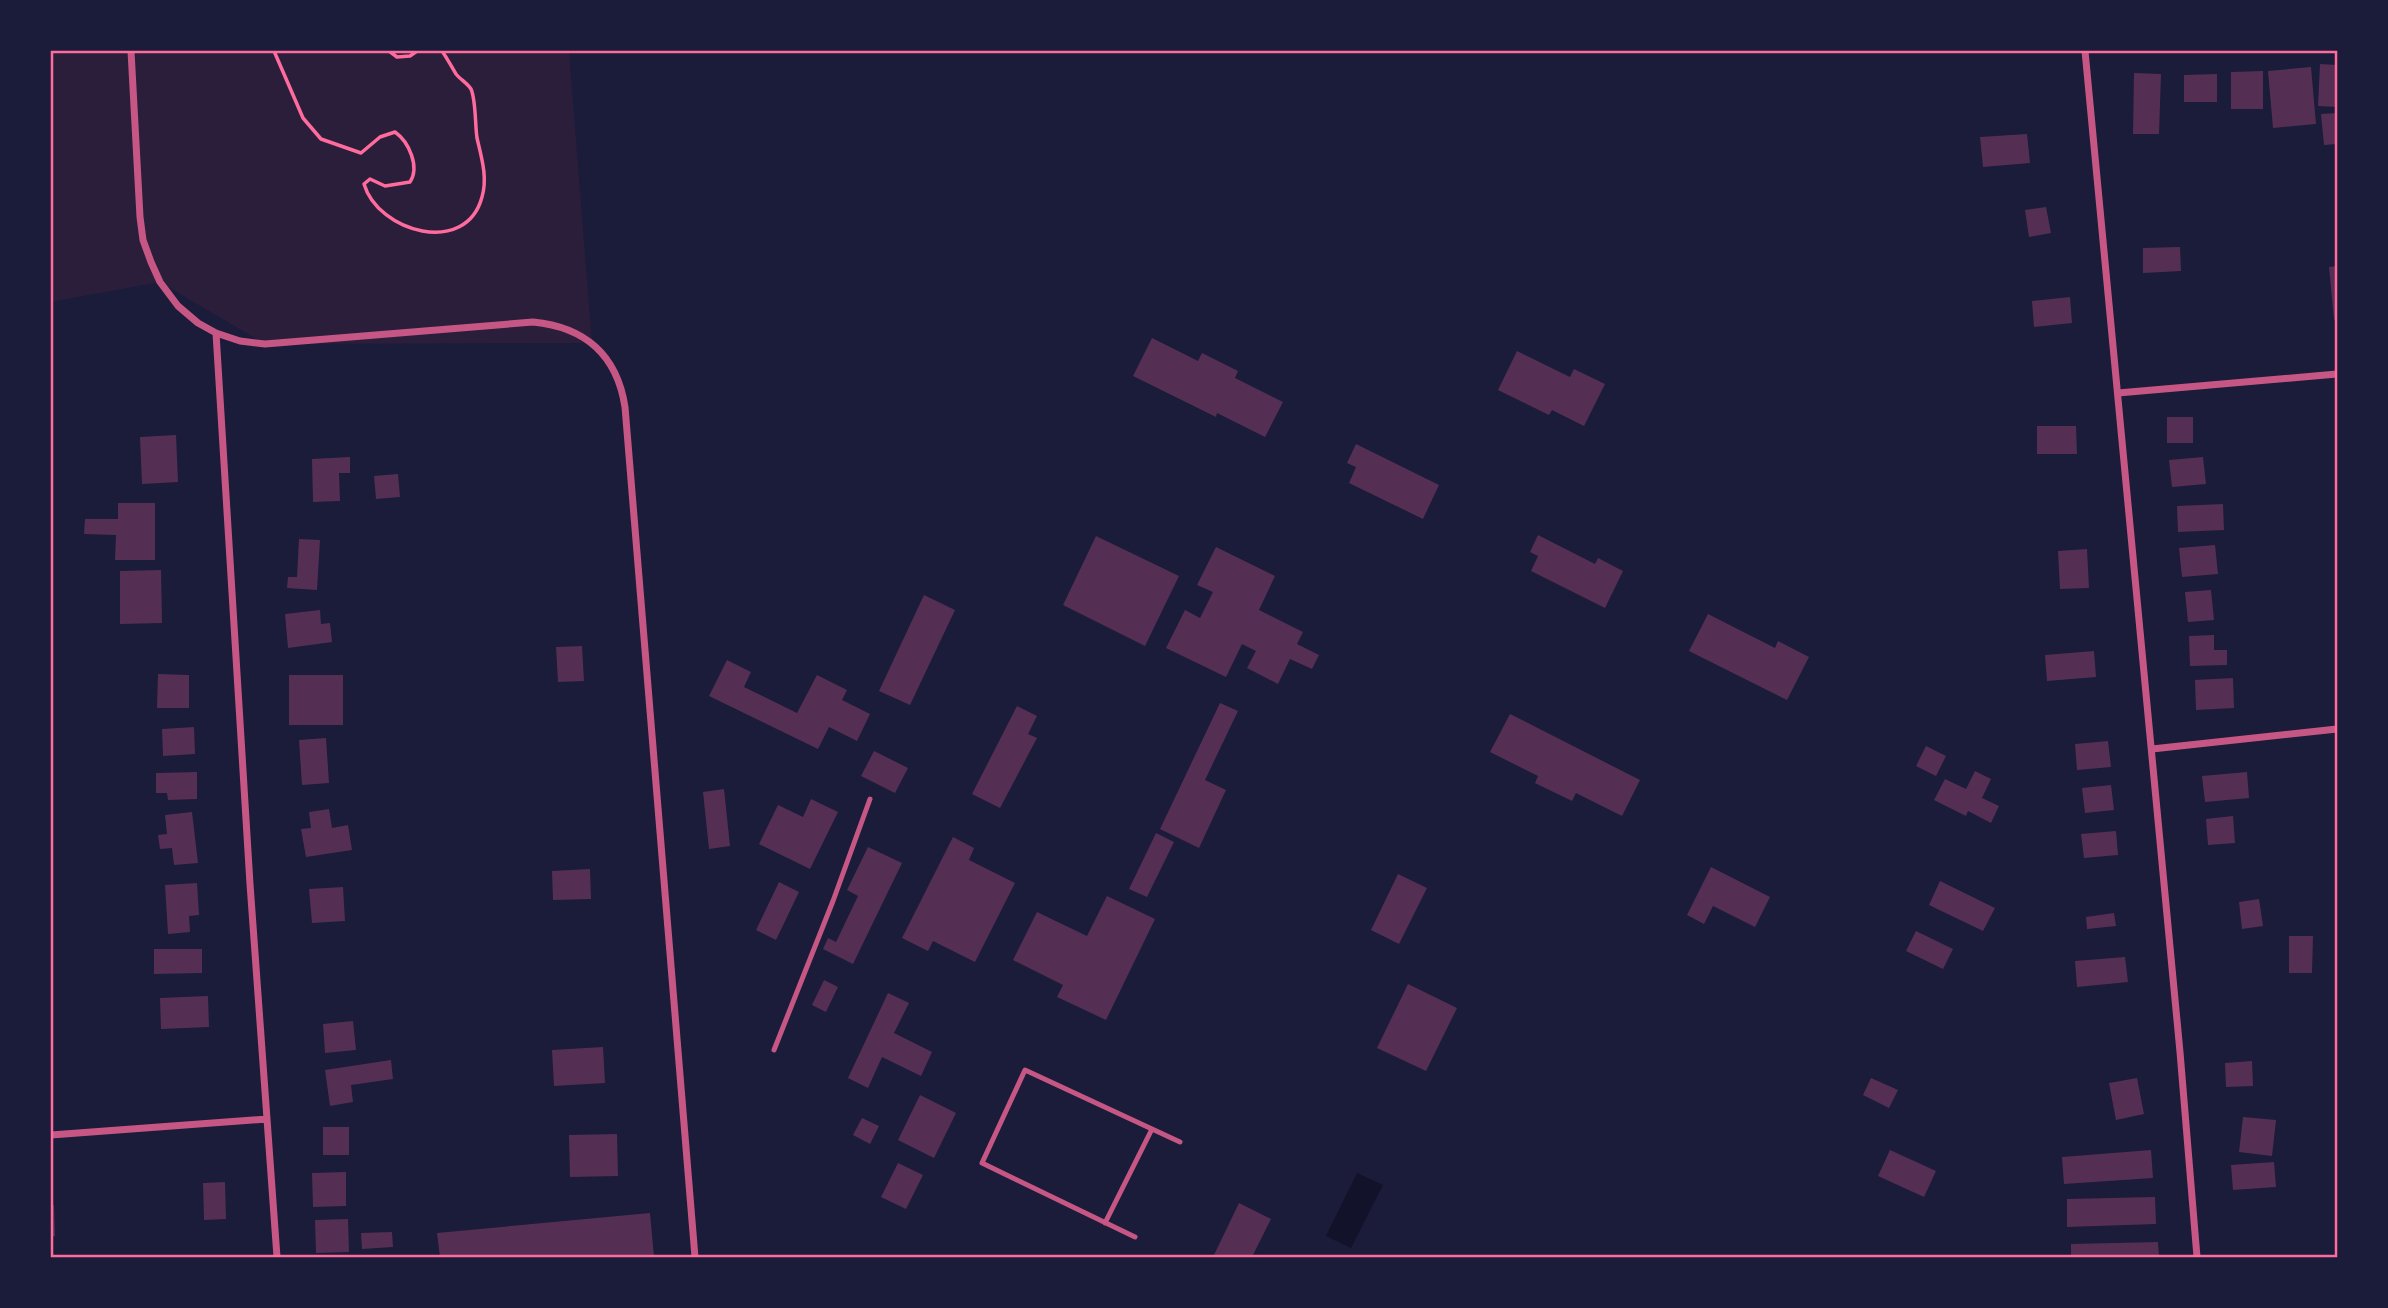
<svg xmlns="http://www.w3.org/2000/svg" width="2388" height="1308" font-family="Lora,serif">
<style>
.green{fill:#2a1e3b}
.water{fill:#12122b}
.building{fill:#542f53}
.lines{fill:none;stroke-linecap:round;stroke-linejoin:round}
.path{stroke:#ff6b9d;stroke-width:3.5}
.service{stroke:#c65784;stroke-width:5}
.minor{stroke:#c65784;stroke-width:7}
.neatline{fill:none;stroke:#ff6b9d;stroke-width:2.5}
</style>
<rect width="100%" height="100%" fill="#1b1b3a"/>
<path class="green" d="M51,51H569L592,343L265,344L160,282L51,302Z"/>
<path class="water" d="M1357,1173L1383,1185L1351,1248L1326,1236Z"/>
<path class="building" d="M2320,64L2337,65V107L2318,106Z
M2311,67L2316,124L2273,128L2268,71Z
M2263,71V109H2231V72Z
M2134,73L2161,74L2159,134H2133Z
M2217,74V102H2184V75Z
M2337,113V144L2324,145L2321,114Z
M2027,134L2030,163L1983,167L1980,137Z
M2046,207L2051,233L2029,237L2025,210Z
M2180,247L2181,271L2143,273V248Z
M2337,266V319L2334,320L2329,267Z
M2070,297L2072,323L2034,327L2032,301Z
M1152,338L1198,361L1202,353L1238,371L1235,378L1283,402L1265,437L1217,413L1216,417L1133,376Z
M1517,351L1570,377L1574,369L1605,384L1584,426L1552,410L1549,415L1498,390Z
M2167,417H2193V443H2167Z
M2037,426H2076L2077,454H2037Z
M176,435L178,482L142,484L140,437Z
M1356,444L1439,485L1423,519L1349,483L1356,467L1347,463Z
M350,457V473H339L340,501L313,502L312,459Z
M2203,457L2206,484L2172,487L2169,460Z
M398,474L400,497L376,499L374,476Z
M118,503H155V560H115L116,535L84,534L85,519H118Z
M2223,504L2224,530L2178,532L2177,506Z
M1538,535L1595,564L1598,558L1623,571L1605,608L1531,571L1538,556L1530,552Z
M1096,536L1179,576L1145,646L1063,605Z
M299,539L320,540L317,590L287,588L288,577H297Z
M2215,545L2218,574L2182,577L2179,548Z
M1216,547L1275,576L1259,610L1303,632L1297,644L1319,655L1312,669L1290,659L1278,684L1247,668L1256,651L1242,644L1226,677L1166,648L1185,610L1200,618L1213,592L1197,585Z
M2087,549L2089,588L2060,589L2058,551Z
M161,570L162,623L120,624V571Z
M2211,590L2214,620L2188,622L2185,592Z
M924,595L955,610L910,705L879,691Z
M320,610L321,624L330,623L332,642L288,648L285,614Z
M1708,614L1775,648L1778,641L1809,657L1787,700L1689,651Z
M2214,635V650H2227V665L2190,666L2189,636Z
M582,646L584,681L558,682L556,647Z
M2094,651L2096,677L2047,681L2045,655Z
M727,660L751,672L744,687L797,713L817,675L847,690L842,700L870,714L857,741L829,727L818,749L709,696Z
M158,674L189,675V708H157Z
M289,675H343V725H289Z
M2233,678L2234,708L2196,710L2195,680Z
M1220,703L1238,711L1205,780L1226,790L1199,848L1160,829Z
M1017,706L1037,716L1028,734L1037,738L1000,808L972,794Z
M1510,714L1640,780L1622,816L1576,793L1572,801L1535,783L1538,776L1490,752Z
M194,727L195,754L163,756L162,729Z
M326,738L329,783L302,785L299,740Z
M2108,741L2111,767L2077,770L2075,744Z
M1926,746L1946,756L1936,776L1916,766Z
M874,751L908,768L895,793L861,776Z
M1975,771L1991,779L1982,798L1999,806L1991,823L1968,811L1966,816L1934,800L1945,779L1966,789Z
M197,772V799L168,800L167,793H156V773Z
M2247,772L2249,798L2205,802L2202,776Z
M2111,785L2114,810L2085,813L2082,788Z
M724,789L730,846L709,849L703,792Z
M811,799L838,812L810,869L759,844L778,805L803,817Z
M329,809L332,828L348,825L352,850L306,857L301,829L311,828L309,812Z
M192,812L198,863L174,865L172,848L160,849L158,835L167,834L165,815Z
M2233,816L2235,843L2208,845L2206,819Z
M2116,831L2118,855L2084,858L2081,834Z
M1156,833L1174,842L1147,897L1129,889Z
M953,837L974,848L969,860L1015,883L975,962L933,941L928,951L902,938Z
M868,847L902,863L853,964L823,949L828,938L836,942L858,896L847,890Z
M1711,867L1770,897L1755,927L1713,906L1704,924L1687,915Z
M590,869L591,899L553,900L552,871Z
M1398,874L1427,888L1399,944L1371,930Z
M1940,881L1995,908L1983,931L1929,905Z
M779,882L799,892L776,940L756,930Z
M197,883L199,915L189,916L190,932L168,934L165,885Z
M343,887L345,921L312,923L309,889Z
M1107,896L1155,919L1106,1020L1057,997L1063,985L1013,960L1037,912L1087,936Z
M2259,899L2263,926L2242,929L2239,902Z
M2114,913L2116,926L2087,929L2086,917Z
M1916,931L1953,949L1943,969L1906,951Z
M2289,936H2313L2312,973H2289Z
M154,949H202V973L154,974Z
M2125,957L2128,982L2077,987L2075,961Z
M824,980L838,987L826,1012L812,1005Z
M1408,984L1457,1008L1426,1071L1377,1048Z
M888,993L909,1003L894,1033L932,1052L921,1076L882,1057L868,1088L848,1078Z
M208,996L209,1027L161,1029L160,998Z
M353,1021L356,1050L325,1053L323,1024Z
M603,1047L605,1083L554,1086L552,1050Z
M391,1060L393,1079L351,1085L353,1102L330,1106L325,1070Z
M2252,1061L2253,1086L2226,1087L2225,1063Z
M1871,1078L1898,1090L1889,1108L1863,1095Z
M2137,1078L2144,1114L2116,1120L2109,1083Z
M920,1095L956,1113L934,1158L898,1140Z
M2243,1117L2276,1120L2272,1156L2239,1152Z
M862,1118L879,1126L870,1144L853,1135Z
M323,1127H349V1155H323Z
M617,1134L618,1176L570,1177L569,1135Z
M1890,1150L1936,1171L1924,1197L1878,1176Z
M2151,1150L2153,1178L2064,1184L2062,1157Z
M2274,1162L2276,1187L2233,1190L2231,1165Z
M898,1163L923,1175L906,1209L881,1197Z
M346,1172V1206L313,1207L312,1173Z
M225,1182L226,1219L204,1220L203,1183Z
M2155,1197L2156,1224L2067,1227V1199Z
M1239,1203L1271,1219L1252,1257H1213Z
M51,1205H54L55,1236L51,1237Z
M650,1213L654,1257H440L437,1233Z
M348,1219L349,1252L316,1253L315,1220Z
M392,1232L393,1247L362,1249L361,1233Z
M2158,1242L2159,1257H2071V1244Z"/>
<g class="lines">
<path class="path" d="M274,51L303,118L321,139L361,153L380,137L395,132C409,142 420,167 410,182L385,186L370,179L364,184C378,232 466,257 482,197C488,177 481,156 477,138C475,125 476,100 471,89C468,84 460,79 456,74C451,66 447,58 442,51
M389,51L397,57L410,56L417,51"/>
<path class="service" d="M774,1050L833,901L870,799
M1105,1223L1152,1129
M1135,1237L982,1163L1025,1070L1180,1142"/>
<path class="minor" d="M131,51L140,217L143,240L151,262L160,282L178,306L198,323L216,333L240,341L265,344L533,322C585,327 617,355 625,407L695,1257
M2085,51L2180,1052L2197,1257
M216,333L250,884L277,1257
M2118,393L2337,374
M2152,749L2337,729
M51,1135L267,1119"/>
</g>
<rect width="2388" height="1308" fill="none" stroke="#1b1b3a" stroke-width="105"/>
<rect x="52" y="52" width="2284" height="1204" class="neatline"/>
</svg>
